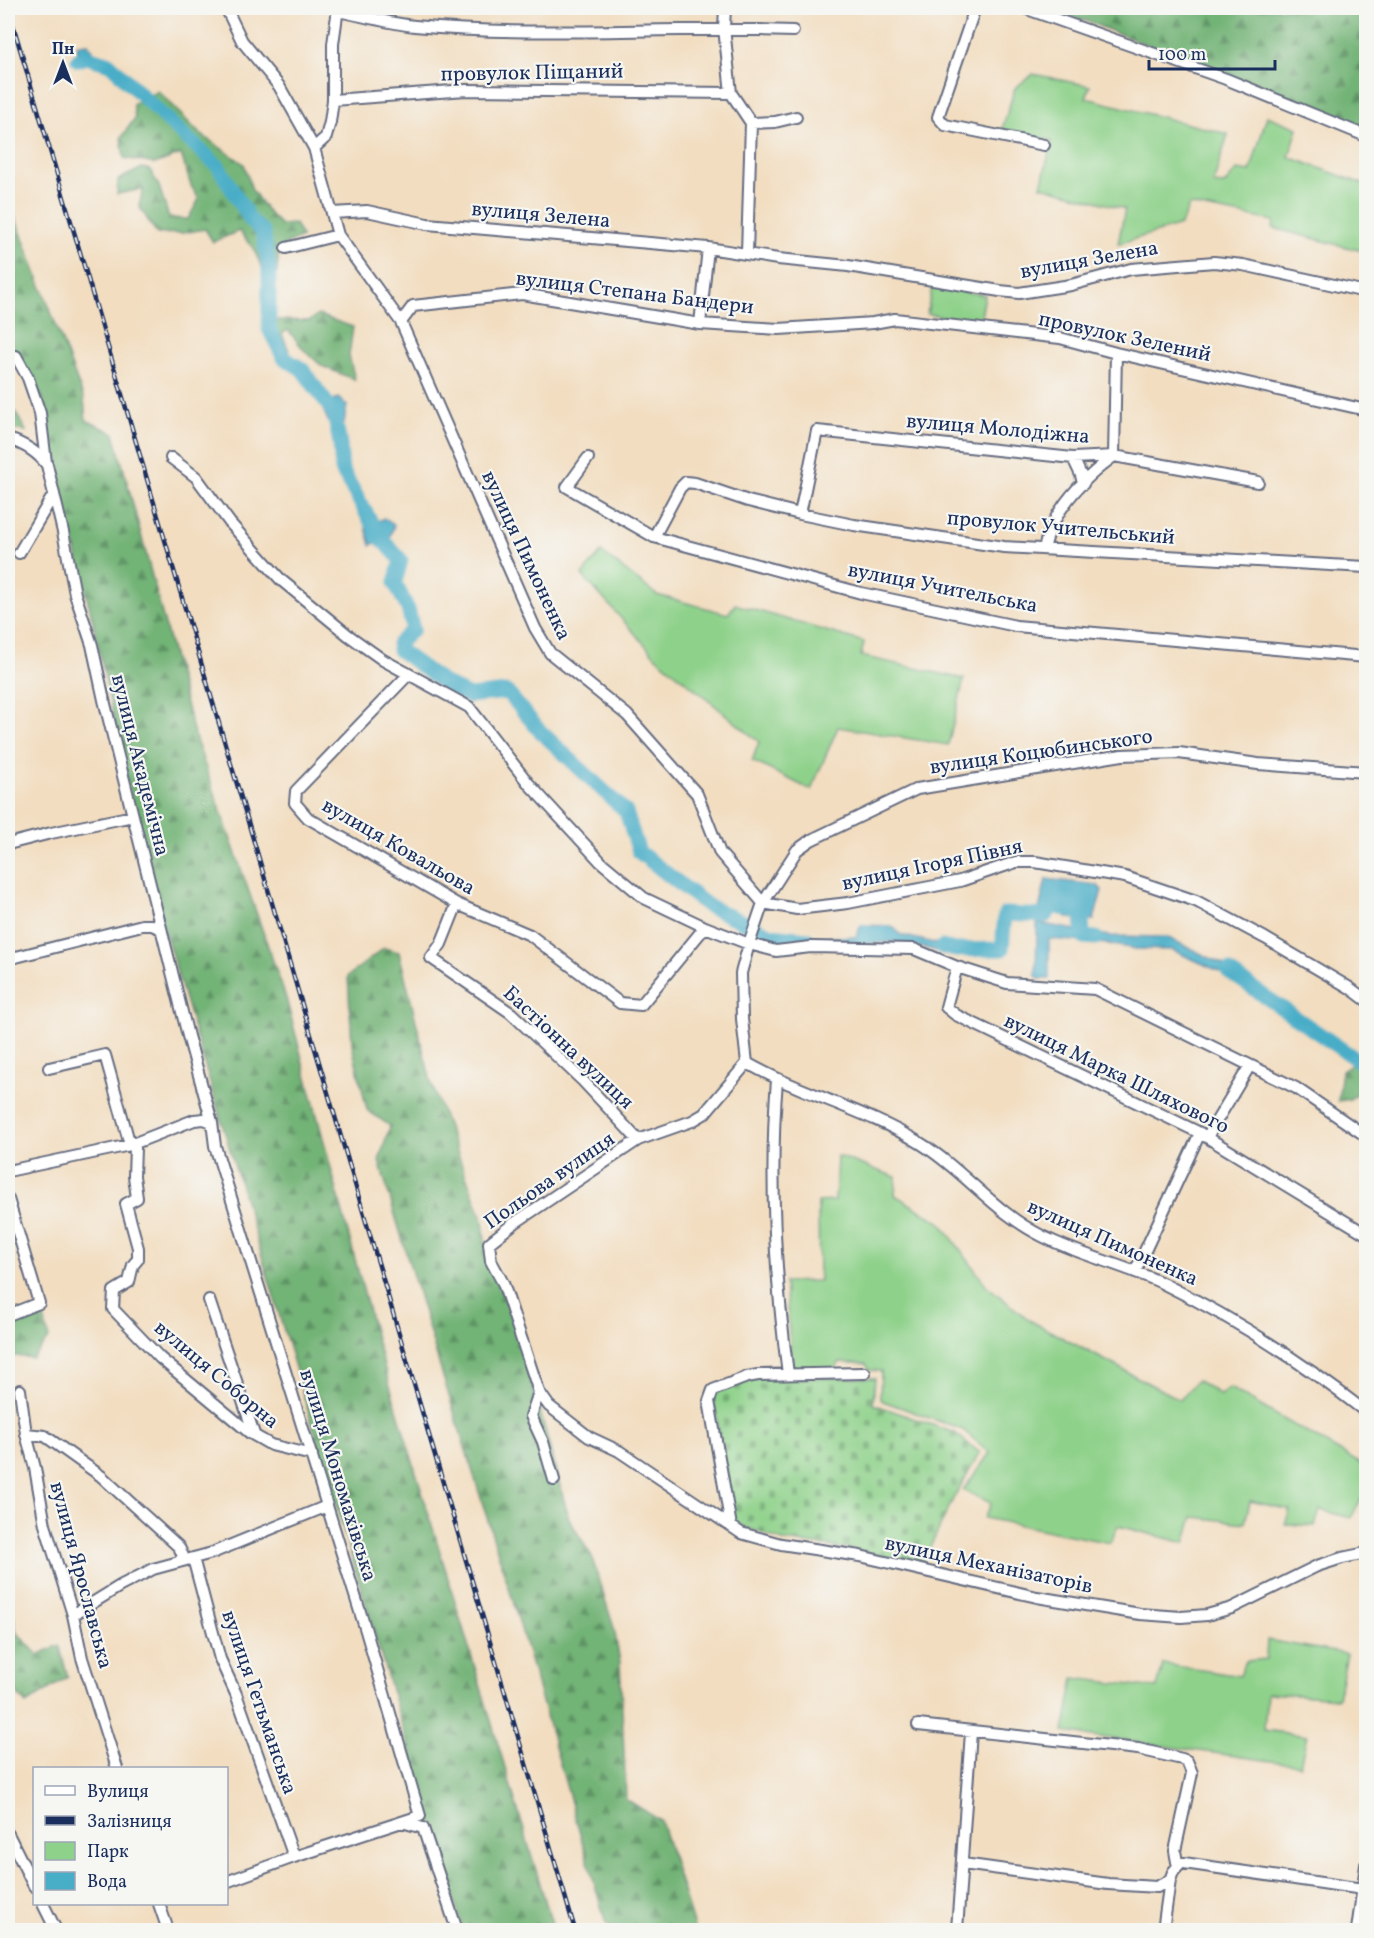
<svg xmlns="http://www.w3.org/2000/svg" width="1374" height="1938" font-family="Vollkorn,serif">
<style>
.forest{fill:url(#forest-firs);stroke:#46716a;stroke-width:1.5}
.cemetery{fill:url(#cemetery-stones);stroke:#548074;stroke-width:1.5}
.green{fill:#8ed18a;stroke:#548074;stroke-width:1.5}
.water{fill:#48adc7;stroke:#326e92;stroke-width:1.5}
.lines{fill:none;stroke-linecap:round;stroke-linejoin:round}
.river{stroke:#48adc7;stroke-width:15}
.minor-casing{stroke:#666c80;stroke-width:14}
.minor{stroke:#fff;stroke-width:10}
.rail-casing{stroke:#1b2f5e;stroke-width:4.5}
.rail{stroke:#f6f6f2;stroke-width:2;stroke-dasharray:7;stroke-linecap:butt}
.labels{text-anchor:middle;stroke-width:4.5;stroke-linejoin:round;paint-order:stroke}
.street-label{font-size:21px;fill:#1b2f5e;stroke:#f6f6f2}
</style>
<defs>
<pattern id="forest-firs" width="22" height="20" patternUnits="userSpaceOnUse" patternTransform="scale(1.5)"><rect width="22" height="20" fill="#72b376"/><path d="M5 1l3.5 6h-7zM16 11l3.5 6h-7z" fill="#5d9264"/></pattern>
<pattern id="cemetery-stones" width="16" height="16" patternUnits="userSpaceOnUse" patternTransform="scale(1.5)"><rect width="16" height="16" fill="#8ed18a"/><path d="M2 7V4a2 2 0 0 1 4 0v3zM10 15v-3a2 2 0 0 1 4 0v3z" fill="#73aa74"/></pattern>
</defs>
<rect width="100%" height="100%" fill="#f6f6f2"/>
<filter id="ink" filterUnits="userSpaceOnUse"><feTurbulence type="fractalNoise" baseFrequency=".0167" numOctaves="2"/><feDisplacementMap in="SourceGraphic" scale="12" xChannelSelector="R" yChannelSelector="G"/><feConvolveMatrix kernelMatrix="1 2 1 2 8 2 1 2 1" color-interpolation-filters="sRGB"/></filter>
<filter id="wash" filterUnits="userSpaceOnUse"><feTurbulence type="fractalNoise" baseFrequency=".008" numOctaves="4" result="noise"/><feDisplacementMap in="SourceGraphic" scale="24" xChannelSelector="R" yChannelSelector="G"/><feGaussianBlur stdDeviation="1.35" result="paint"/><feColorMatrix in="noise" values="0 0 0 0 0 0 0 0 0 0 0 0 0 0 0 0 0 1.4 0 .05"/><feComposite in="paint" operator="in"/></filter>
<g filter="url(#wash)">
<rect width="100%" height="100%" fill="#f2ddc0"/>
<path class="forest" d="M1038,8H1366V130L1086,21Z
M158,91L199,133L244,164L252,190L267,211L281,225L295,224L302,237L279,248L277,273L263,269L253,248L239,231L213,242L205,229L183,233L157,234L139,206L143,189L117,194L118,180L142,168L150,170L159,186L169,218L188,219L199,199L191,186L181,154L155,164L124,158L121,138L135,118L133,104Z
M8,210L15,217L84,399L86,420L114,433L194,734L286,998L378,1346L554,1930H463L147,872L93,622L37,393L8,352Z
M318,315L353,327L349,356L355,380L322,366L304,350L288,330L282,334L292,358L277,354L263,322L280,320L309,321Z
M8,398L26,431L8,429Z
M384,948L399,952L431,1082L483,1221L487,1261L505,1293L537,1400L569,1519L591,1555L614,1628L620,1662L626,1799L661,1821L695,1930H614L606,1924L513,1601L440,1367L379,1161L390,1126L367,1110L352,1045L348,976Z
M1366,1056V1088L1365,1087L1350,1099L1338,1101L1342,1070Z
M43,1314L49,1338L32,1358L8,1355V1326Z
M8,1560L11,1564L8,1587L16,1631L38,1655L59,1645L68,1677L26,1704L8,1683Z"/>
<path class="cemetery" d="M755,1378H875L873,1404L955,1433L980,1453L955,1495L922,1564L851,1549L783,1541L734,1523L713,1398L717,1392Z"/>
<path class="green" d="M1033,74L1090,86L1086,98L1228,134L1213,184L1224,185L1237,170L1250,172L1267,116L1298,128L1289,157L1366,185V252L1273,228L1274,221L1189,205L1181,225L1118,244L1125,209L1041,186L1052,141L1002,129L1015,88Z
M932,287L985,295L980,323L927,314Z
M601,552L657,595L728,614L735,604L864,642L861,656L964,679L948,745L838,727L811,790L752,761L759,742L656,657L582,575Z
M837,1156L896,1177L895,1195L941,1223L986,1285L1029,1320L1180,1400L1197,1380L1220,1395L1230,1388L1366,1467L1365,1492L1351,1518L1320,1510L1315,1526L1285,1524L1290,1510L1250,1501L1245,1523L1193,1517L1185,1543L1118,1526L1110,1543L984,1518L991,1503L963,1490L990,1453L963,1430L883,1401L880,1398L881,1371L869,1370L866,1364L840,1362L835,1369L795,1368L792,1366L785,1282L819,1281L818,1202L835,1201Z
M1267,1640L1347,1654L1338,1698L1267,1693L1264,1730L1307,1736L1300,1765L1064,1732L1074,1678L1157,1688L1163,1664L1240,1676L1246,1661L1266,1659Z"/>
<path class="water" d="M88,44L95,54L102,55L103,62L95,63L78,60L77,45Z
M338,398L347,405L344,423H329L321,405Z
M384,518L394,525L390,537L371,545L366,528Z
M1046,879L1097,885L1102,890L1094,920L1067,918L1062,912L1047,911L1041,913L1039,909Z
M1037,923L1110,936L1167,937L1241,973L1243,982L1172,950L1135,949L1108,944L1049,939V979H1039L1036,976Z
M861,925L892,926L901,935L938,944L949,942L962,945L960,956L898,942L870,943L781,940L791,937H856Z"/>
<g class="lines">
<path class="river" d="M78,60L87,57L110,64L171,124L218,166L251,221L263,232L269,268V329L284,358L302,369L334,413L340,444L342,470L379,536L401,560L395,583L408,609L413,629L398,644L399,650L444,683L469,696L507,692L539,730L626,812L639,852L708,906L772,935L807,939
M942,947L955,950L1002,949L1005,914L1045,916L1053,906L1082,913L1083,937L1096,938
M1228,971L1366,1066"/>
</g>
</g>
<g filter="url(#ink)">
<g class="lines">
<g class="minor-casing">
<path id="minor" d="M226,8L242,41L279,86L314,148L338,235L401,322L535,628L550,653L627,715L697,794L720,853L763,903
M725,8L724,28L731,93L751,123
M975,8L938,117L945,125L1044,145
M1024,8L1226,79L1366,136
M338,11C363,16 389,23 415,26C540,38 667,26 793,31
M333,100L466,90L731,93
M751,123L775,122L796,117
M314,148L326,137L330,122L333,100V44L338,8
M332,213L367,211L427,224L708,248L778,259L848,266L1000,291L1019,293L1071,285L1131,269L1214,262L1243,265L1366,292
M286,248L338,235
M747,253L751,123
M401,322L413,306L522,294L700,324L779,329L873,323L895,319L1060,338L1116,353L1366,410
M700,324L708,248
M8,356H16L28,378L40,413L46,462
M8,439C24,444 37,451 47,465L63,532L75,594L92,645L104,700L188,1036L212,1122L215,1146L366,1631L420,1816L294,1857L226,1882
M171,458L196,477L230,523L281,580L348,635L383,660L469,707L529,784L601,862L644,898L705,927L749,944L776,951L811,947L914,949L957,967L946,1007L956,1015L1200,1133L1366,1234
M588,458L567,487L654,537L861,593L1016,626L1366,657
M1073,458L1081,475L1083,484
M800,514L817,431L1073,458L1114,456L1258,482
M654,537L680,488L686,482L695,483L748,501L800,514L854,525L1004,547L1366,567
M1044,549C1052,511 1083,479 1114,456L1116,353
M19,553L54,494
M408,675L296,791L295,803L308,818L457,904L530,935L620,1003L641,1005L705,927
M8,844L51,833L133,816
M763,903L797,909L848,903L960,881L1016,862H1035L1125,877L1196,901L1265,938L1350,988L1366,1000
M457,904L441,944L431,958L511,1013L583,1081L638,1140
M8,959L142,925H152L161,929
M957,967L1007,983L1095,989L1296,1088L1366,1136
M747,1063L704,1114L692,1121L638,1140L513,1224L489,1243L491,1261L503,1283L539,1392L549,1406L589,1437L619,1451L741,1533L781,1544L860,1556L1037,1597L1140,1614L1181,1617L1207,1615L1232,1608L1317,1566L1342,1558L1366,1553
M747,1063L742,1019L741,973L749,944L763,903L797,850L811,840L917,789L1122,755L1179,753L1258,764L1366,772
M747,1063C803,1095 865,1109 920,1143C964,1170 995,1213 1042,1236C1081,1256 1125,1265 1164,1284C1236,1319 1303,1363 1366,1412
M49,1068L105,1055L130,1145L135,1148L134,1176L137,1198L126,1204L138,1248V1259L133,1265L129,1282L114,1291L113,1309L160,1358L250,1433L271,1445L312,1455
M777,1080C769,1178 775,1277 788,1374
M1207,1137L1249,1067
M8,1171L130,1145L194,1120L204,1119L212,1122
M8,1199L39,1303L8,1315
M1135,1272L1200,1133
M209,1300L254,1434
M20,1390L26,1434L35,1468L45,1525L73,1615L82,1658L117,1768
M539,1392L531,1416L543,1442L554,1480
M26,1434L45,1436L101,1476L179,1547L183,1556L179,1562
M731,1526L709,1401L713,1390L747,1377L758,1375L865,1373
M193,1558L220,1659L236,1694L294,1857
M73,1615L120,1586L153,1569L212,1553L327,1506
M918,1725L1138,1749L1182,1759L1187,1761L1192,1773L1175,1851L1177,1862L1363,1889
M402,1822L423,1828L457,1930
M8,1834L34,1886
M963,1864L1108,1884L1157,1887L1170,1880L1173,1872L1181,1863
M43,1904L56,1930
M159,1904L168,1930
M957,1930L971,1732
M1163,1930L1170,1880
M1357,1930L1366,1865"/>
</g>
<use href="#minor" class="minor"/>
<g class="rail-casing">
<path id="rail" d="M8,8L575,1930"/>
</g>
<use href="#rail" class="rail"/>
</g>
</g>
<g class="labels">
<g class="street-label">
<text transform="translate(532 72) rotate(-1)" y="7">провулок Піщаний</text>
<text transform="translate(541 214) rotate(5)" y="7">вулиця Зелена</text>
<text transform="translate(1089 259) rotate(-10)" y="7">вулиця Зелена</text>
<text transform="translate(635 292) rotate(7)" y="7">вулиця Степана Бандери</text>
<text transform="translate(1125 336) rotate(12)" y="7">провулок Зелений</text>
<text transform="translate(998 428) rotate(5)" y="7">вулиця Молодіжна</text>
<text transform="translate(1061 527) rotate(5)" y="7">провулок Учительський</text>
<text transform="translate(527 555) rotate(65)" y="7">вулиця Пимоненка</text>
<text transform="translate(943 587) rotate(11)" y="7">вулиця Учительська</text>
<text transform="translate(1041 751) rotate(-8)" y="7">вулиця Коцюбинського</text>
<text transform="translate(141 765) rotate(76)" y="7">вулиця Академічна</text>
<text transform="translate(399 846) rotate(30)" y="7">вулиця Ковальова</text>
<text transform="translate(932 864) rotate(-12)" y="7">вулиця Ігоря Півня</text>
<text transform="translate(569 1047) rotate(43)" y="7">Бастіонна вулиця</text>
<text transform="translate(1117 1073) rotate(26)" y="7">вулиця Марка Шляхового</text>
<text transform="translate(549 1180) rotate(-35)" y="7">Польова вулиця</text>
<text transform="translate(1113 1242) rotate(24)" y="7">вулиця Пимоненка</text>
<text transform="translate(217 1374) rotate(40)" y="7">вулиця Соборна</text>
<text transform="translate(339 1475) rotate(73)" y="7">вулиця Мономахівська</text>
<text transform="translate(989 1564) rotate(12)" y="7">вулиця Механізаторів</text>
<text transform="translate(82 1575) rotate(75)" y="7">вулиця Ярославська</text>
<text transform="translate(260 1702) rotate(71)" y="7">вулиця Гетьманська</text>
</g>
</g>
<rect width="1374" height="1938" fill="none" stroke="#f6f6f2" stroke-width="30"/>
<rect x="33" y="1767" width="195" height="138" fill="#f6f6f2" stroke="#9ea6b7" stroke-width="1.5"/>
<rect x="45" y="1786" width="30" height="9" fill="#ffffff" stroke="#9ea6b7" stroke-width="1.5"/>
<text x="87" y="1797" font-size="18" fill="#1b2f5e">Вулиця</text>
<rect x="45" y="1816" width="30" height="9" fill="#1b2f5e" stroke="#9ea6b7" stroke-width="1.5"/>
<text x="87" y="1827" font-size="18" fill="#1b2f5e">Залізниця</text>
<rect x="45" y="1842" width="30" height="18" fill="#8ed18a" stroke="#9ea6b7" stroke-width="1.5"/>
<text x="87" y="1857" font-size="18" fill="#1b2f5e">Парк</text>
<rect x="45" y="1872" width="30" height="18" fill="#48adc7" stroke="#9ea6b7" stroke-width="1.5"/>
<text x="87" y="1887" font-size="18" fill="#1b2f5e">Вода</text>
<g transform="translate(63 63)" stroke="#f6f6f2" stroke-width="4.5" paint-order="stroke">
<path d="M0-4.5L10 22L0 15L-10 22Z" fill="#1b2f5e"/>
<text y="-9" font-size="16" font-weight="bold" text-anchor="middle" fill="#1b2f5e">Пн</text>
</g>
<path d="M1149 60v9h126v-9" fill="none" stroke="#1b2f5e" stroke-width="3"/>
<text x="1158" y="60" font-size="18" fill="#1b2f5e" stroke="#f6f6f2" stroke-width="4.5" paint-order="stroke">100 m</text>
</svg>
